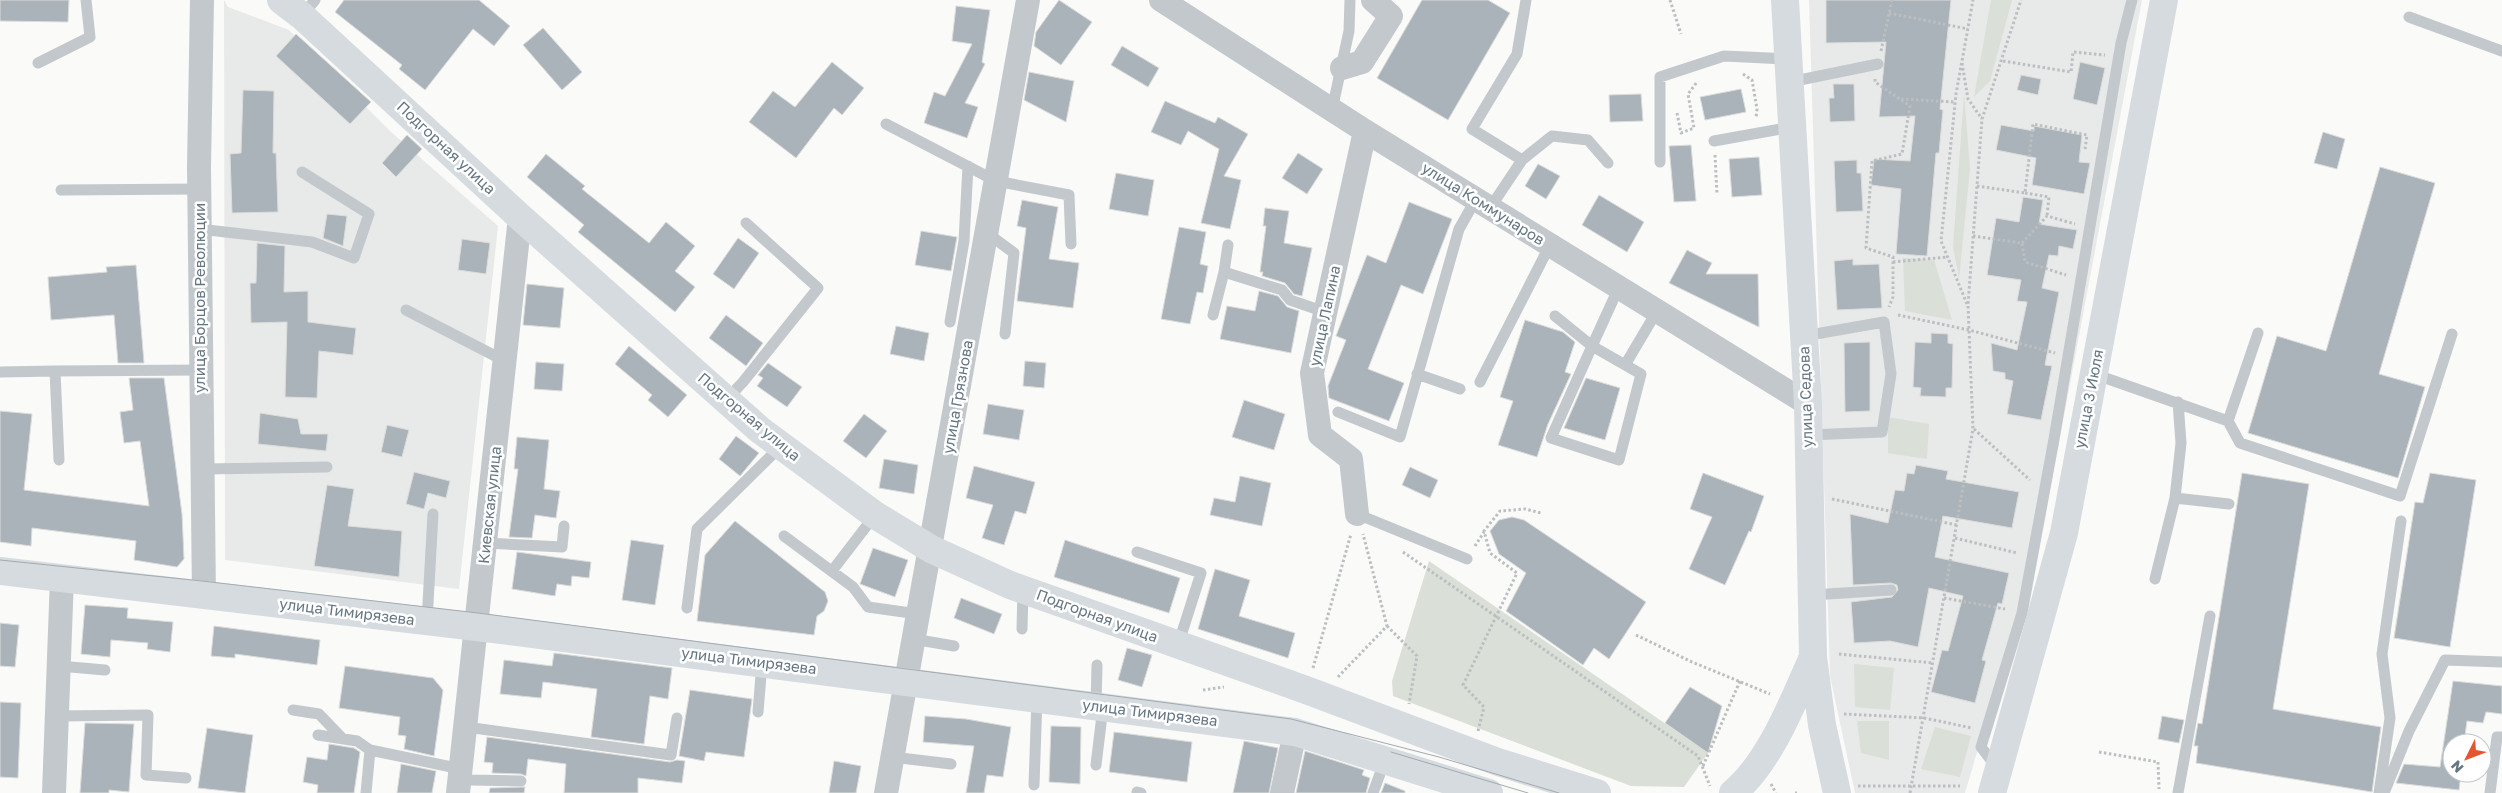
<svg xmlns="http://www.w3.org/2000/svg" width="2502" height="793" font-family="'Golos Text',sans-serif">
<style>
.built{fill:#e8e9e9}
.green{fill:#dadfd7}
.building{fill:#aab3b9;stroke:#dcdcda}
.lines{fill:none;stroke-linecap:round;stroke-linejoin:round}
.path{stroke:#bbbfc2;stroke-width:3;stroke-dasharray:2.5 2.5;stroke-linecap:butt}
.lane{stroke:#c3c8cc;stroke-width:11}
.street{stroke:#c3c8cc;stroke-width:24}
.secondary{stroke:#d6dbdf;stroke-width:28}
.tram{stroke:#a2aab0;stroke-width:1}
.labels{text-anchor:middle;stroke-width:5;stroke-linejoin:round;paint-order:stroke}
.street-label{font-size:15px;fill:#657683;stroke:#fff}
</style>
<rect width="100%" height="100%" fill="#fafaf8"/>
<path class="built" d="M224,0L228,7L289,30L390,131L498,226L459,589L225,560Z
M1809,0H2142L2043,528L1965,793H1855L1830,676Z"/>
<path class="green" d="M1991,0H2012L1990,81L1974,97Z
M1964,95L1970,168L1959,279L1953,247Z
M1903,258L1934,260L1952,320L1905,311Z
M1888,417L1929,424L1927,459L1888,453Z
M1429,561L1708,753L1684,787L1631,786L1393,696L1392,681Z
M1854,664L1894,668L1890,710L1855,707Z
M1857,721H1889V760L1861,753Z
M1935,727L1971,736L1960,777L1921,769Z"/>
<path class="building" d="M0,0H69L68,22L0,21Z
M344,0H479L510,26L494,46L473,29L425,90L399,69L402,65L335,12Z
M1059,0L1092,22L1061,65L1034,46L1036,32Z
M1422,0H1488L1510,13L1448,120L1377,78Z
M1826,0H1951L1940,109L1943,110L1939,153H1936L1927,256L1896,254L1901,189L1871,185L1874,159L1910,161L1915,116L1879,117L1886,42L1826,43Z
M956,6L990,10L982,62L985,64L965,103L978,107L967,138L924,123L934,92L945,96L972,44L952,41Z
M543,28L582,72L562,90L523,45Z
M296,34L371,102L350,124L276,56Z
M1122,46L1159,68L1148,87L1111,65Z
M832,62L864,88L842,115L834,108L796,158L749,122L773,91L795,107Z
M2080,62L2105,68L2097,105L2073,99Z
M1029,72L1074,81L1066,122L1024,100Z
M2021,75L2041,79L2038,95L2017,90Z
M1833,84H1854L1855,121L1830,122L1829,98H1834Z
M1741,89L1746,112L1705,120L1700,97Z
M243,90L274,91L273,153H276L278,212L232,213L230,154L241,153Z
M1641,94L1643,121L1610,122L1609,95Z
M1165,101L1215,123L1218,117L1248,134L1224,176L1241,180L1230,229L1201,223L1219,149L1188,131L1181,145L1151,132Z
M2001,125L2034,131V126L2082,135L2079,162L2090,163L2084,194L2032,185L2036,158L1996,150Z
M2323,132L2345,139L2337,169L2314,163Z
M407,135L422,149L396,177L382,163Z
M1691,145L1696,201L1674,202L1669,146Z
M1298,153L1323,169L1307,194L1282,178Z
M546,154L585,186L582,189L649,243L666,222L695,246L675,271L695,287L675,312L578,232L584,225L527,177Z
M1759,157L1762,195L1732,197L1729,159Z
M1857,160V173H1861L1863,211L1836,212L1834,161Z
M1538,164L1560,176L1546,199L1525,186Z
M2380,167L2435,183L2379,374L2425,387L2398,478L2248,433L2277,336L2326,351Z
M1116,173L1154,180L1148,216L1109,209Z
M1599,195L1644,222L1627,252L1582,225Z
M2023,197L2043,200L2039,224L2077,230L2073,249L2059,246L2058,256L2049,255L2042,288L2059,292L2045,365L2052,366L2041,420L2007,414L2013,381L2005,379V373L1993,371L1991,343L2017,350L2027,302L2017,301L2021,280L1987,275L1996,218L2019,222Z
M1022,200L1058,207L1049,259L1079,263L1073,308L1017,301L1026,228L1017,226Z
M1409,202L1452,219L1423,294L1401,285L1368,369L1404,383L1389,421L1329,398L1328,386L1346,340L1336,336L1367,255L1386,263Z
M1265,208L1289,211L1284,243L1312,248L1302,296L1294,294L1285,283L1262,276L1263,272H1260L1266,226H1263Z
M327,214L347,216L343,246L323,238Z
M1179,227L1206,232L1200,264L1208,266L1203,293L1197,292L1190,324L1161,319Z
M921,231L957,237L951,271L915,265Z
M738,238L759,253L734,289L713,274Z
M462,239L490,243L486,274L458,270Z
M257,243L285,246L284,292L308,291V322L356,328L353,355L319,351L317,398L285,397L287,322L251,323L250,283H256Z
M1687,250L1712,263L1706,274H1758L1759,327L1669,283Z
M1853,259V265L1879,264L1882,308L1837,310L1834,261Z
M136,265L144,363H118L114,315L51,320L48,277L107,272L106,267Z
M527,284L564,288L560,328L523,325Z
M1259,291L1278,296L1287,307L1299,311L1291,353L1220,339L1227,306L1255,311Z
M726,315L763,343L746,366L709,338Z
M1525,320L1563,332L1575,342L1565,372L1571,374L1548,424L1537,457L1498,445L1513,401L1500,397Z
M896,326L929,333L924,361L890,354Z
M1931,333L1948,334V343L1953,344L1952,388H1946V397L1920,396L1921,388L1913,387L1915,342L1931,343Z
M1870,342V411L1845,412L1844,343Z
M629,346L687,395L668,417L648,400L652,395L615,364Z
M1025,361L1046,363L1044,388L1023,386Z
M536,362L564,364L562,391L534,389Z
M768,363L802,387L787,407L757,386L763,378L758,375Z
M129,378H164L182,514L184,559L177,567L134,560L136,541L32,528L31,546L0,542V411L32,414L24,490L149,506L140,441L124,443L120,412L133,410Z
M1586,378L1620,388L1605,440L1564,428Z
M1244,400L1285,414L1274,450L1232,437Z
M988,404L1024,410L1019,440L983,434Z
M260,413L298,419L301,434H328L326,451L258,444Z
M864,414L887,431L866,458L843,441Z
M387,425L409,430L402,457L381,452Z
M736,436L759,453L740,476L719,459Z
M517,437L549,440L544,489L560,491L556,518L535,515L532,538L509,537L518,469H514Z
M884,459L918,465L914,494L879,488Z
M1916,465L1948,471L1946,479L2019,492L2012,528L1943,516L1935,557L2009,573L2002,604L1998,603L1982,660L1986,661L1975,703L1931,692L1942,650L1948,651L1963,596L1929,588L1918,647L1890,641L1854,643L1851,602L1892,597L1898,590L1897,585L1891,583L1853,585L1850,514L1888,523L1895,490L1904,491L1907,473L1914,474Z
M974,466L1035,482L1026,514L1015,511L1004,545L982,538L993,505L966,498Z
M1410,467L1438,480L1430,498L1402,485Z
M414,472L450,481L446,498L428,493L424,509L406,504Z
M1703,473L1764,496L1751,532L1749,531L1725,585L1689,569L1712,517L1690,509Z
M2242,473L2309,484L2273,709L2381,727L2372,792L2196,763L2198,746H2194L2198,723L2202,724Z
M2430,473L2476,480L2450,647L2394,638L2415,502L2423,503Z
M1240,476L1271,483L1262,526L1210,515L1214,498L1235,502Z
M327,485L354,489L348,526L402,531L399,577L314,566Z
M1512,517L1524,520L1646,602L1609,659L1594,648L1583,665L1506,611L1526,573L1499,554L1490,531L1499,520Z
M735,521L825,592L828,601L824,611L817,616L814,635L697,621L705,555Z
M631,540L664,545L655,605L622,600Z
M1065,540L1180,578L1169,613L1054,577Z
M873,548L908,560L895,597L860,584Z
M517,552L591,562L589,578L572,576L571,586L557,584L555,596L512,589Z
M1215,569L1250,580L1239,616L1295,633L1288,658L1198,629Z
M961,598L1002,614L994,634L954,618Z
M85,605L128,608L127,618L173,622L170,652L147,649L148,643L111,640L110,657L81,654Z
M0,623L19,625L15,667L0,666Z
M214,626L320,640L317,665L235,654V658L211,656Z
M1127,648L1152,655L1142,687L1118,680Z
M554,653L672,668L668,699L650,696L644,744L591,737L597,689L543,682L541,698L500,694L504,660L552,666Z
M345,666L433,678L443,690L434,756L404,749L406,736L398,735L400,717L339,708Z
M2453,681L2502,686V714L2486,712L2483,723L2467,721L2464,743H2452V773H2461L2459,790L2396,783L2404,764L2440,767Z
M1690,687L1722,706L1708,753L1665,723Z
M690,690L752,699L744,757L706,752L704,761L679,756Z
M0,702L21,703L18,778L0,777Z
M925,716L966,719L1011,727L1003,777L987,775L984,793H966L974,746L923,742Z
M2162,716L2184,720L2179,743L2158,739Z
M85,723L134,724L129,792L109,790V793H80Z
M1051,726L1081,727L1080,784L1049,782Z
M207,728L253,735L245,793L198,788Z
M1114,732L1192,742L1187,782L1109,772Z
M487,737L670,762L677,760L685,761L682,783L638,778V793H564L566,764L528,759L526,776L521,774L492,773L493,763L484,762Z
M1244,741L1278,748L1269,793H1233Z
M329,744L354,748L360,752L354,793H317L318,785L303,782L307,757L327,760Z
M1305,751L1364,770L1362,775L1370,778L1366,793H1296Z
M834,761L861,766L856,793H829Z
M401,764L436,771L432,793H397Z
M1385,783L1405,791V793H1381Z
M525,787L524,793H489L490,788Z"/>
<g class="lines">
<path class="path" d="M1670,0L1681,34
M1889,13L1968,29
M1881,51L1892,0
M2003,61L2071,72L2073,52L2105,55
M1962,63L1968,99L1982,119
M1743,74L1752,80L1757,109L1756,118
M1875,79V82L1910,106L1902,154L1872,161L1866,248L1893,257V297L1889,307
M1901,99L1955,102
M1677,113L1681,133L1694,128L1688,94L1697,82
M1715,155L1717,195
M1977,186L2025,193L2033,124L2087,135L2085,149
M2025,193L2049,197L2047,216
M1973,236L2022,243L2025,262L2066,275
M2022,243L2047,216L2075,224
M1893,262L1948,257
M1967,304L1941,241L1956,94L1973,0
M1898,315L1969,330L2055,353
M1974,429L2030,480
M1832,499L1957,525
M1955,538L2017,553
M1475,546L1484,532
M1403,552L1698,756L1710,786
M1944,598L2005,609
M1387,626L1417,656L1409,704
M1636,635L1692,662L1770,694
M1839,654L1933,663
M1313,668L1351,534
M1338,677L1387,626L1363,534
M1203,690L1224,687
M1844,714L1924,718L1972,728
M1478,731L1484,707L1463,685L1517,573L1490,553L1484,531L1500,511L1525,509L1541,513
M2099,752L2158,762L2159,789
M1703,766L1740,681
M1771,784L1776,793
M1858,786H1960
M1795,793H1797
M1910,793L1973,429L1968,305L1982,119L2021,0"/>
<path class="lane" d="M302,16L315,0
M2409,17L2502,51
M38,63L90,37L86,0
M1790,82L1878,64
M1332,110L1349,31L1350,0
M886,124L996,181L1069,195L1071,244
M1714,141L1792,127
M1522,160L1472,129L1517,54L1526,0
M1660,162V77L1724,56L1788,59
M61,190L199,189
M1490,208L1522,160L1552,136L1588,140L1608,163
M199,229L312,242L354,258L369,214L302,172
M987,233L1014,253L1005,334
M1224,272L1228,245
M406,310L505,361
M1213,315L1224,272L1282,290L1290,300L1325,312
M1555,316L1592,346L1641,374L1619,460L1551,438C1573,388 1596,337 1619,287
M950,322L964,241L968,166
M1804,336L1884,322L1891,374L1882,432L1808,435
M1625,365L1657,311
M55,371L201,370
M0,372L55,371L59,460
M1417,374L1460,389
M2094,374L2228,421L2240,443L2400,496L2452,334
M1480,382L1550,245
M726,400L743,382L818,288L746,223
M1338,412L1400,437L1459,229L1476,199
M2228,421L2258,333
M201,469L327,467
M2175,498L2229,504
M1357,514L1467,559
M784,536L853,587L868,607L918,614
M486,543L562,547L564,526
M1137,552L1201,573L1178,645
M832,571L875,515
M2155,579L2175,498L2181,443L2178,402
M1812,595L1891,590
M687,608L697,529L781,446
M427,621L433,514
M1022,629L1023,590
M913,639L954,646
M59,666L105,670
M1096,706L1097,665
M293,710L319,714L343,739
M758,712L762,663
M58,716L148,715L146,775L186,778
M466,727L671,755L677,718
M318,735L357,741L370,750L461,769
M892,757L951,764
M1096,765L1103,707
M1997,768L1981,747L2022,613L2054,439L2121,43L2132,0
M460,777L471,780L521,781
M1034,785L1037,698
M1137,792L1141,793
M366,793L370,750
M1373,793L1385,760
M2178,793L2210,616
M2379,793L2390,718L2382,654L2401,521
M2384,793L2409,731L2445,660L2502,662
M2490,793L2497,737H2502"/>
<path class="street" d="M202,0L199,167L204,596
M1161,0L1365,131L1808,404
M1342,68L1362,62L1391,16L1373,0
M1357,514L1351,459L1320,435L1312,373L1365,131
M54,793L62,577
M458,793L520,217
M886,793L1028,0
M1282,793L1295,732"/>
<path class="secondary" d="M281,0L302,16L520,217L760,430L875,515L931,549L1010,585L1306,690L1498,762L1597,793
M1785,0L1808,404L1813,657L1822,725L1837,793
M0,571L477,627L1295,732L1489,793
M1733,793C1771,761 1793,701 1813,657
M1992,793L2064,533L2164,0"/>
<path class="tram" d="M0,560L202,581L478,613L1291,719L1439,757L1559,793
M1391,752L1528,793"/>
</g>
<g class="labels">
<g class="street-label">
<text transform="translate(446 148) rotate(43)" y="5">Подгорная улица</text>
<text transform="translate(1483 204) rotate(32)" y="5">улица Коммунаров</text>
<text transform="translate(200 298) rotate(-90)" y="5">улица Борцов Революции</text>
<text transform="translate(1325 316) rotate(-78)" y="5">улица Лапина</text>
<text transform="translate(958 397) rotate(-80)" y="5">улица Грязнова</text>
<text transform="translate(1806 397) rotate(-92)" y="5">улица Седова</text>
<text transform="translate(2089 399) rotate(-79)" y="5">улица 3 Июля</text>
<text transform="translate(749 417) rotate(40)" y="5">Подгорная улица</text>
<text transform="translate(490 505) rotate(-84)" y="5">Киевская улица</text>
<text transform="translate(347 612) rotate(7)" y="5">улица Тимирязева</text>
<text transform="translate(1097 616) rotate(20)" y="5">Подгорная улица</text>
<text transform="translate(749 661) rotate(7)" y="5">улица Тимирязева</text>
<text transform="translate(1150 713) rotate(7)" y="5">улица Тимирязева</text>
</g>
</g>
<g transform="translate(2467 758) rotate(228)"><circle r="24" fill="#ffffff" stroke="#c1c8cd"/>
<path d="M0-4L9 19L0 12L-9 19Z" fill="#e4572e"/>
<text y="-8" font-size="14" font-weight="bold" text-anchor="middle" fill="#657683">N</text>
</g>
</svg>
